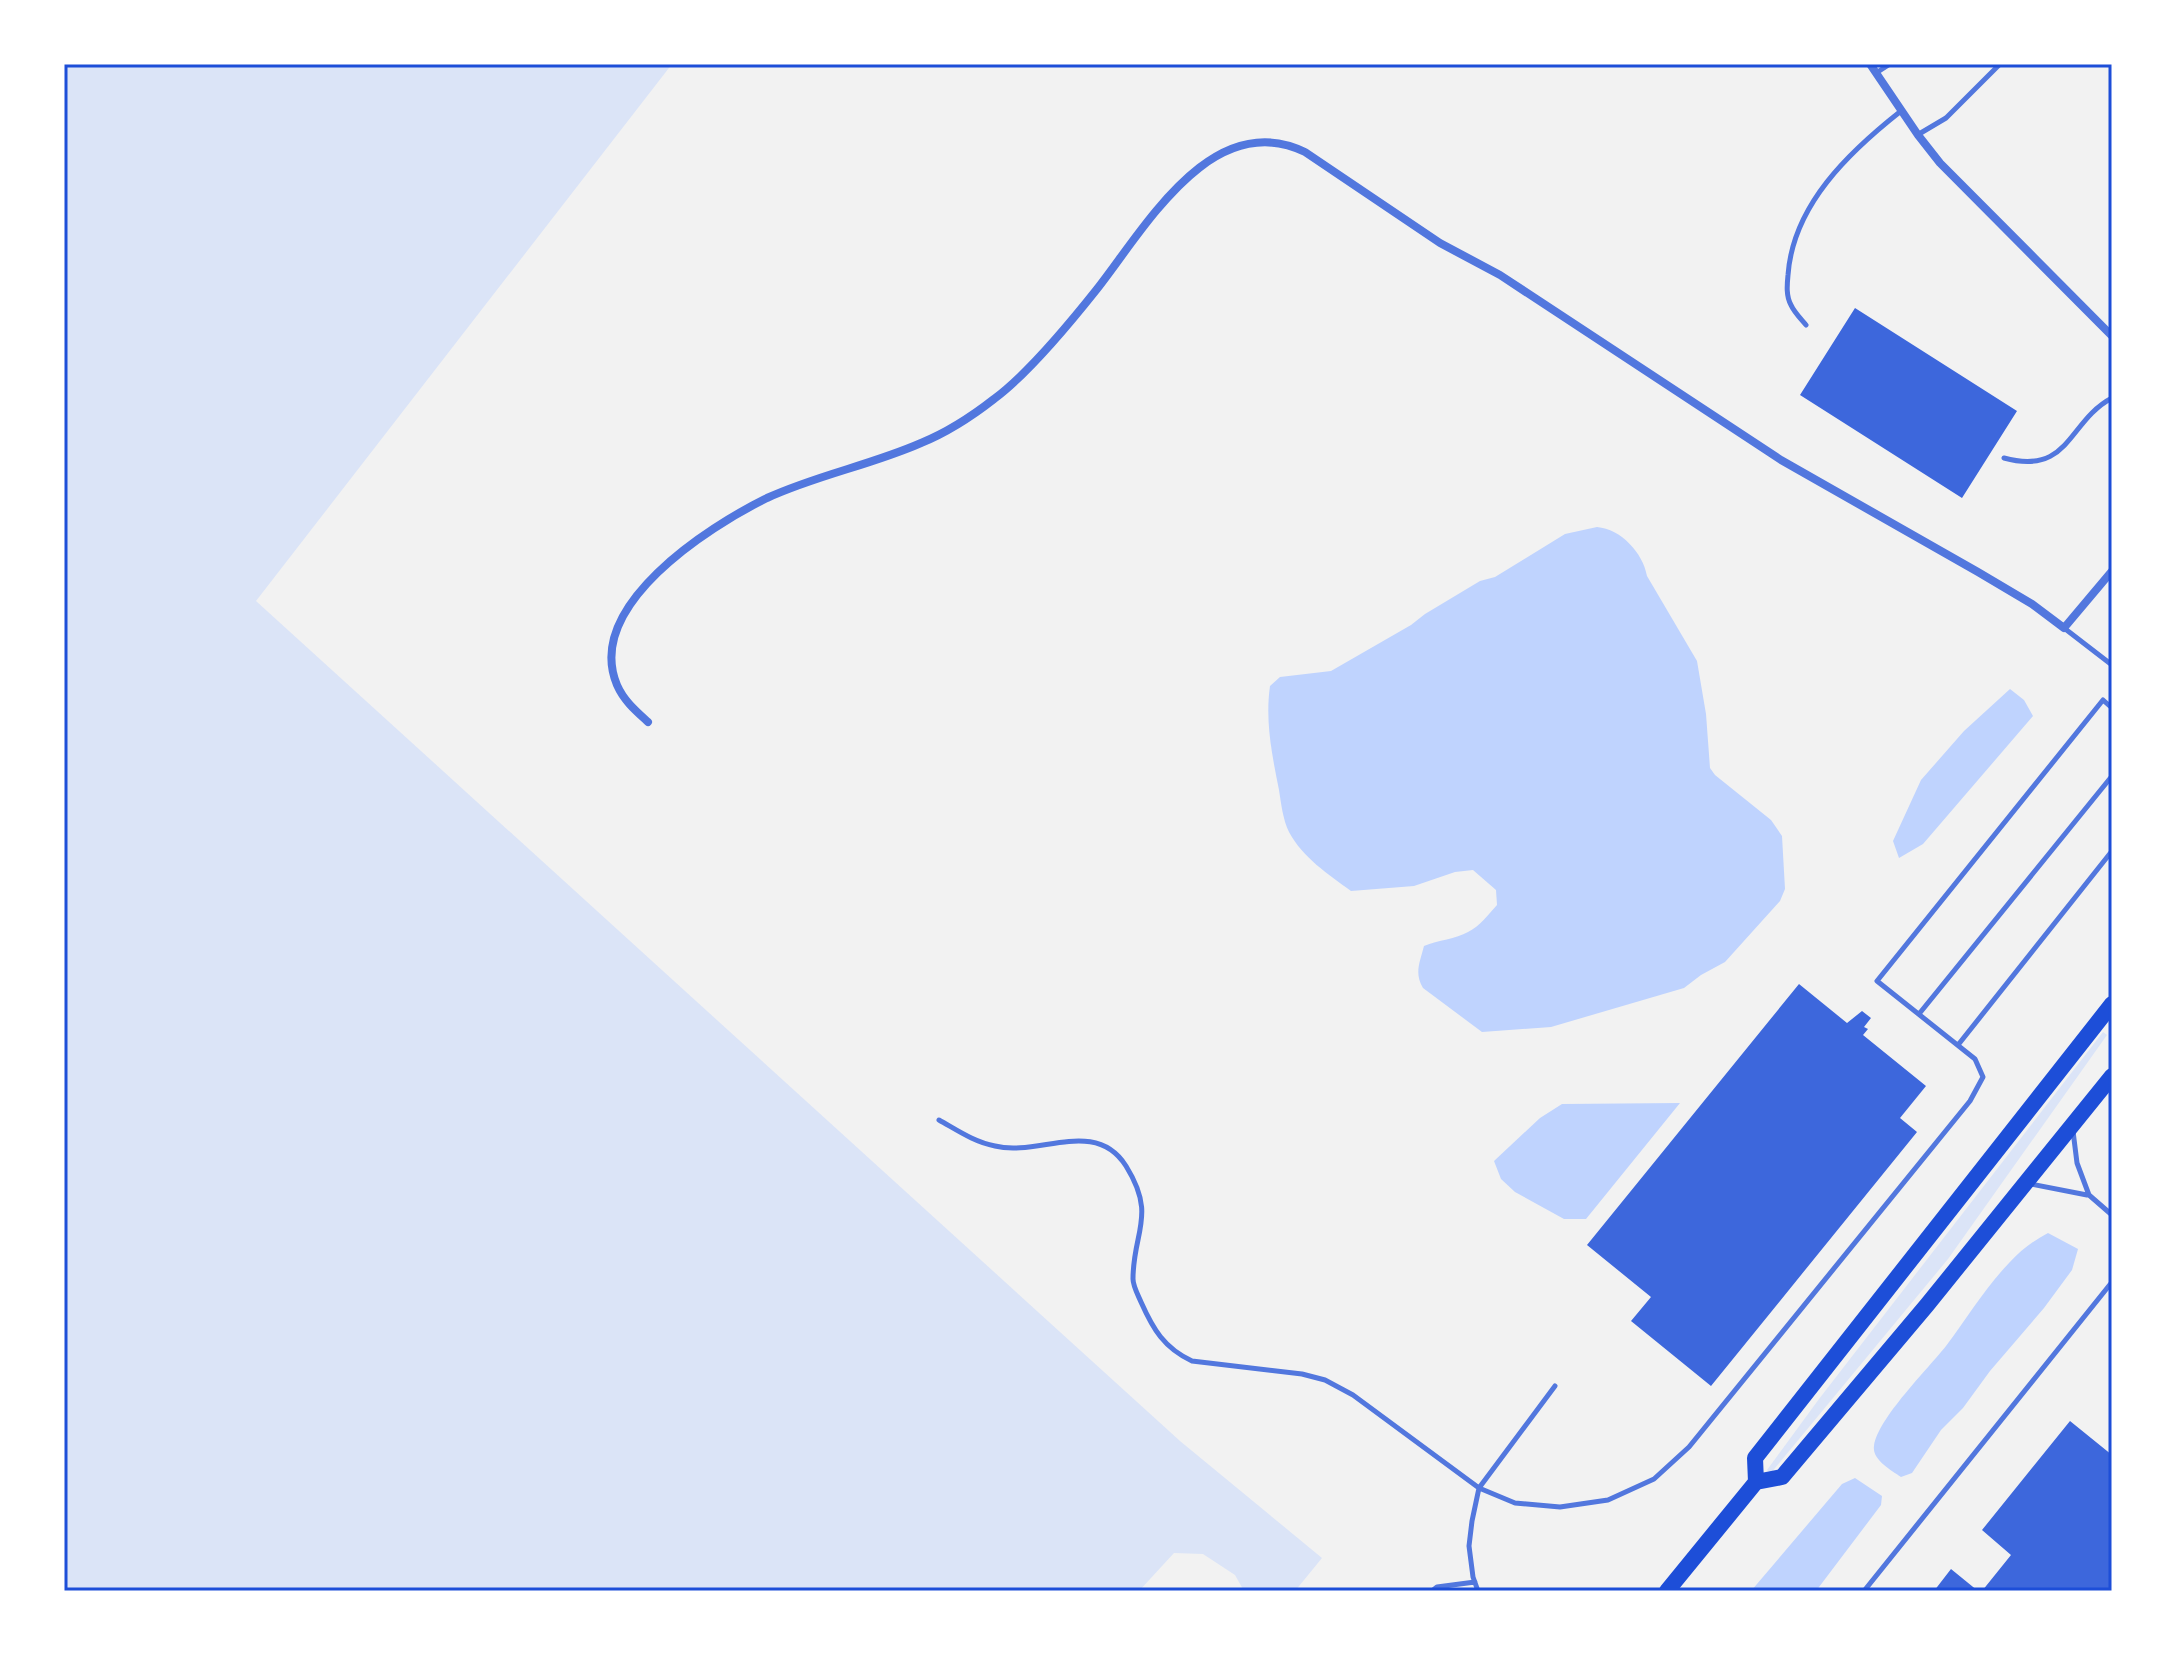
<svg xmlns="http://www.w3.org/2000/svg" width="2176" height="1655" font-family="'Varela Round',sans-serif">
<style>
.green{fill:#dbe4f7}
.water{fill:#bfd3fe}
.building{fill:#3d67dc}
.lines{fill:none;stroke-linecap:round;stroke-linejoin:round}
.service{stroke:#5277de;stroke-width:5}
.minor{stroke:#5277de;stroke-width:8}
.secondary{stroke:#1d4ed8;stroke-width:16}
.neatline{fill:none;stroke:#1d4ed8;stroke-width:3}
</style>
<rect width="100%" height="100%" fill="#f2f2f2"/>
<path class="green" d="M64,64H672L256,601L1180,1441L1322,1558L1295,1591H1244L1235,1575L1203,1554L1174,1553L1139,1591H64Z
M2103,1032L2107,1035L1948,1259L1771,1473L1767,1470L1819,1399Z"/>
<path class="water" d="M1597,527C1621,529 1643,553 1647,576L1697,661L1706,714L1710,768L1715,775L1771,820L1782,836L1785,889L1780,901L1725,962L1701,975L1684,988L1551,1027L1482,1032L1423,988C1414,973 1420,962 1424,946C1438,940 1456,939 1468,932C1480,926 1488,915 1497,905L1496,890L1473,870L1455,872L1414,886L1351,891C1328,874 1303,858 1289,832C1283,820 1281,803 1279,790C1272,755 1265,721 1270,686L1280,677L1331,671L1411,625L1425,614L1480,581L1495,577L1565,534Z
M2010,689L2024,700L2033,716L1923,844L1899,858L1893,841L1921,780L1964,731Z
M1680,1103L1586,1219H1564L1515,1192L1501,1179L1494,1161L1540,1118L1562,1104Z
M2048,1233L2078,1249L2072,1270L2044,1308L1990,1371L1963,1408L1941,1430L1912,1473L1901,1477C1891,1470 1872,1460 1874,1446C1878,1418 1928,1369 1946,1346C1967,1318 1985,1288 2009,1263C2021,1250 2033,1241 2048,1233Z
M1855,1478L1882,1496L1881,1505L1816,1591H1751L1842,1484Z"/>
<path class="building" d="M1855,308L2017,411L1962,498L1800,395Z
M1799,984L1847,1023L1862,1011L1871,1018L1864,1027L1868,1029L1863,1035L1926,1086L1900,1118L1917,1132L1711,1386L1631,1321L1651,1297L1587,1245Z
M2070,1421L2112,1455V1591H1982L2011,1555L1982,1530Z
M1951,1569L1978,1591H1934Z"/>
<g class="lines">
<path class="service" d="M1876,73L1890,64
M1919,134L1946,118L2000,64
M1806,325C1801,319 1794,312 1791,305C1786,296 1787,285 1788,275C1793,205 1849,152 1901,111
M2004,458C2070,476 2068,421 2112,398
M2064,628L2112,665
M1919,1014L2112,776
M1958,1045L2112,851
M939,1120C957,1130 974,1142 995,1146C1039,1157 1095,1117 1126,1166C1157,1216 1133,1231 1133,1279C1133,1286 1138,1295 1141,1302C1153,1329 1164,1348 1192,1361L1302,1374L1325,1380L1353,1395L1479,1488L1515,1503L1560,1507L1608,1500L1654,1479L1689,1447L1970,1101L1983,1077L1975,1059L1877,981L2103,700L2112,708
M2073,1131L2077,1163L2089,1195L2112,1215
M2031,1184L2087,1195
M1432,1591L1437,1587L1475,1582
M1478,1591L1473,1577L1469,1546L1472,1521L1479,1488L1555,1386
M1864,1591L2112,1282"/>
<path class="minor" d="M1870,64L1918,135L1940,163L2112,336
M648,722C636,711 624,701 617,685C584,606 708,527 767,498C817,475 871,465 921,443C948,432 971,417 994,399C1028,374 1070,323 1097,289C1145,228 1212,107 1305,152L1440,243L1500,275L1781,460L1978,572L2032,604L2064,628L2112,571"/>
<path class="secondary" d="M1756,1482L1755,1458L2112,1004
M1667,1591L1756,1482L1782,1477L1927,1305L2112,1076"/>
</g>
<rect width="2176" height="1655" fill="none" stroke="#ffffff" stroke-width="132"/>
<rect x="66" y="66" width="2044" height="1523" class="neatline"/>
</svg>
